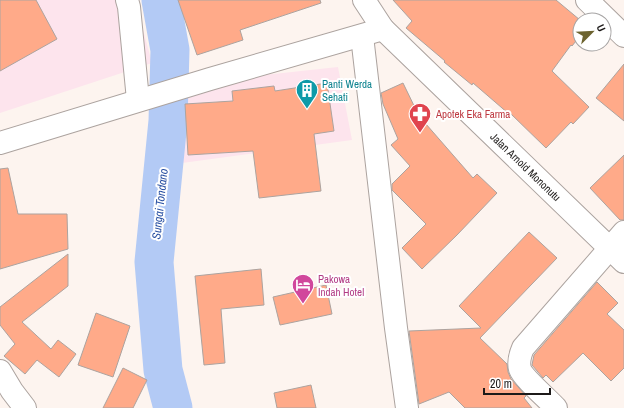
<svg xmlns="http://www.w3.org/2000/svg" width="624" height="408" font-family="'Archivo Narrow',sans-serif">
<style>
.commercial{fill:#fde4ed;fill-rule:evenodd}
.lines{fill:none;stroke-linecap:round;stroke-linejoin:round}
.river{stroke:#b3caf5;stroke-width:39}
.building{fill:#ffaa89;stroke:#aca39f}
.minor-casing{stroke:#aca39f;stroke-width:24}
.minor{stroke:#fff;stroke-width:22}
.labels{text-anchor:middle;stroke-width:4;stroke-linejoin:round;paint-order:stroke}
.culture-label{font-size:11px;fill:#0d838f;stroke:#fff;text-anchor:start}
.health-label{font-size:11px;fill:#be3a42;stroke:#fff;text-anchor:start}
.street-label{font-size:11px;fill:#1d1a19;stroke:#fff}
.hotel-label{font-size:11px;fill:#b23c85;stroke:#fff;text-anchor:start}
.water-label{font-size:12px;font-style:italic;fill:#2950a2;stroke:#fff}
</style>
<rect width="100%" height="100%" fill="#fdf4ef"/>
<path class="commercial" d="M0,0H135L152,63L0,113Z
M338,67L352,140L182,163L181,99L255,76ZM327,83L334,131L288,138L280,90ZM229,101L233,152L188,155L185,104Z"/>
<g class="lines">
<path class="river" d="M161,0L170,50L168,121L154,262L163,370L173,408"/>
</g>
<path class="building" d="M0,0H36L57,39L0,71Z
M178,0H320L321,3L240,30L243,40L197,55Z
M393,0H556L580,20V36L572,46L571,45L552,71L589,107L573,124L571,122L546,148L510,113L509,114L473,83L472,85L444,62L445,61L406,28L412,21Z
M624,64V121L596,98Z
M327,83L334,131L314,134L321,191L259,198L253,151L188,155L185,104L233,101L232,91L274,86L275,91Z
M403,83L419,116L473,178L477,174L497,193L457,235L422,269L402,248L426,224L392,190V184L410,166L391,145L398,139L383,104L381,93Z
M624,155V220H620L590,188Z
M8,168L18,214H67L68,249L0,269V169Z
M529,232L557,258L480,338L507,364L508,372L511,379L526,396L524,398L532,408H465L449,392L419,404L409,331L481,328L459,306Z
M68,254V286L22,322L51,349L58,340L76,354L59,377L37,360L25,374L4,356L15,344L0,325V307Z
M261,269L264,305L221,309L225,363L204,365L195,276Z
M597,282L618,303L607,314L624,330V368L611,381L583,353L553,382L546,375L543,378L532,365L534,355Z
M326,285L332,314L280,325L273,297Z
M96,313L130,326L113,377L78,365Z
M123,368L147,380L133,408H103Z
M311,385L316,408H277L274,393Z"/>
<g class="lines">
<g class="minor-casing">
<g id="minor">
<path d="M127,0L129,7L138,100"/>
<path id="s1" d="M364,0L383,29L624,262"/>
<path d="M587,0L624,36"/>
<path d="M362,36L396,328L407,408"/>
<path d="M0,143L210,79L383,29"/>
<path d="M0,371L12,391L25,408"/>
<path d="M556,408C549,400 523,378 520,369C518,362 520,355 523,348L624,232"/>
</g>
</g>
<use href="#minor" class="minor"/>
</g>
<defs>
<g id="building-pin" transform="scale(1.15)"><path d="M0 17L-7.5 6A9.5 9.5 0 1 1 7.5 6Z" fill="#0f9aa8" stroke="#fff"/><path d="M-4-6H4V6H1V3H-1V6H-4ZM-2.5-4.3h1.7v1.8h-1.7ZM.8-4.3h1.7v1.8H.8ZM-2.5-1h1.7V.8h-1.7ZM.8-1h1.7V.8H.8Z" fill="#fff"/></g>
<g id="pharmacy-pin" transform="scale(1.15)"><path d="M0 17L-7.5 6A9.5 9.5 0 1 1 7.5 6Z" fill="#e0444e" stroke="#fff"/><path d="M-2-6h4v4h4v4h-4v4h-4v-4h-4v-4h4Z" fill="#fff"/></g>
<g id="hotel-pin" transform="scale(1.15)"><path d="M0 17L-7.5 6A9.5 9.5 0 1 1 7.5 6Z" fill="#d1479c" stroke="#fff"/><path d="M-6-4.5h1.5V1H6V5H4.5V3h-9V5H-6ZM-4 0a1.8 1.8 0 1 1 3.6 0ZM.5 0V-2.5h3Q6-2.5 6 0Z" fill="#fff"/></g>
</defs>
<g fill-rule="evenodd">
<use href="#building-pin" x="307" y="90"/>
<use href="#pharmacy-pin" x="420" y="114"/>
<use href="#hotel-pin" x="303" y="285"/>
</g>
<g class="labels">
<g class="culture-label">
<text x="322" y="88">Panti Werda<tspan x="322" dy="13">Sehati</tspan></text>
</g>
<g class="health-label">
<text x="436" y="118">Apotek Eka Farma</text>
</g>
<g class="street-label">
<text dy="4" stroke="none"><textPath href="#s1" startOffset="233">Jalan Arnold Mononutu</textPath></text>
</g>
<g class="hotel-label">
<text x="318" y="283">Pakowa<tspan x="318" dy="13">Indah Hotel</tspan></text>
</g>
<g class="water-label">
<text transform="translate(160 204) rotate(-84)" y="4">Sungai Tondano</text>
</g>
</g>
<g transform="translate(592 32) rotate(66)"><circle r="19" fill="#ffffff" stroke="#a5a3a3"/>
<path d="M0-3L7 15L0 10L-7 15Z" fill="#6c632f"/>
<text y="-6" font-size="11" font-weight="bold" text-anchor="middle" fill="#1d1a19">U</text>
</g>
<path d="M484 388v6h66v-6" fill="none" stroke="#1d1a19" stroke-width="2"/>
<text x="490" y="388" font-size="12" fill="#1d1a19" stroke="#ffffff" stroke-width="3" paint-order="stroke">20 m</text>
</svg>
